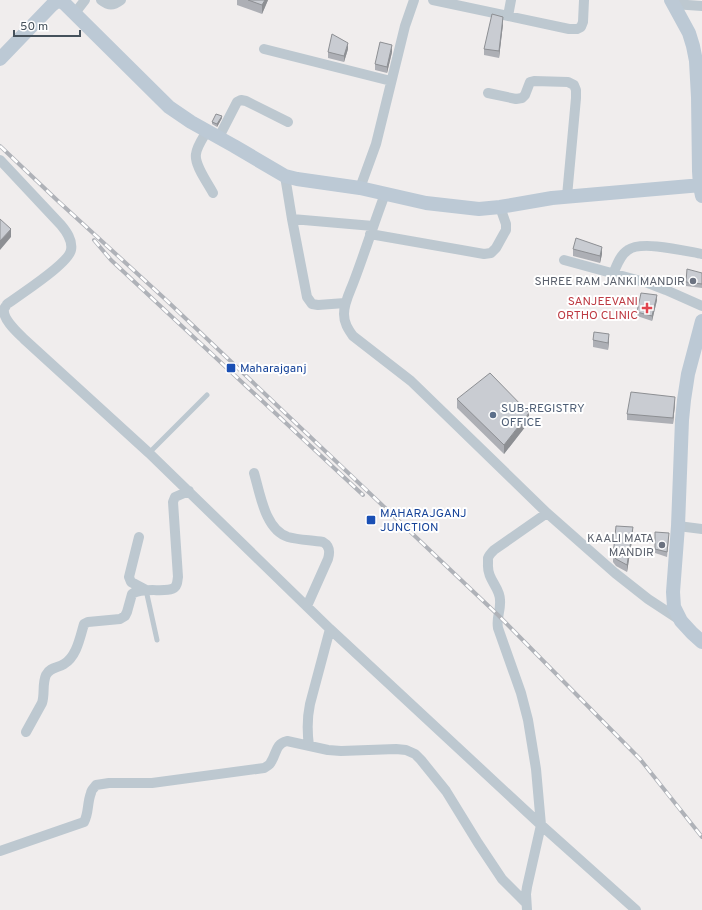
<svg xmlns="http://www.w3.org/2000/svg" width="702" height="910" font-family="Overpass,sans-serif">
<style>
.lines{fill:none;stroke-linecap:round;stroke-linejoin:round}
.lane{stroke:#bdc8d0;stroke-width:5}
.street{stroke:#bdc8d0;stroke-width:10}
.secondary{stroke:#bcc9d5;stroke-width:14}
.rail-casing{stroke:#afb2b8;stroke-width:4}
.rail{stroke:#fff;stroke-width:2.5;stroke-dasharray:8;stroke-linecap:butt}
.wall{fill:#adafb5}
.shaded-wall{fill:#8d8f93}
.building{fill:#c9ccd2;stroke:#8d8f93}
.worship-dot{fill:#6b7280;stroke:#fff;stroke-width:1.5}
.health-dot{fill:#e0444e;stroke:#fff;stroke-width:1.5}
.transit-dot{fill:#1a4fb4;stroke:#fff;stroke-width:1.5}
.service-dot{fill:#5c6f8a;stroke:#fff;stroke-width:1.5}
.labels{text-anchor:middle;stroke-width:4;stroke-linejoin:round;paint-order:stroke}
.worship-label{font-size:12px;fill:#5b616d;stroke:#fff;text-anchor:end}
.health-label{font-size:12px;fill:#be3a42;stroke:#fff;text-anchor:end}
.transit-label{font-size:12px;fill:#164399;stroke:#fff;text-anchor:start}
.service-label{font-size:12px;fill:#4e5e75;stroke:#fff;text-anchor:start}
</style>
<rect width="100%" height="100%" fill="#f0eded"/>
<g class="lines">
<path class="lane" d="M149,453L207,395
M146,590L157,640"/>
<path class="street" d="M101,0C109,6 113,6 121,0
M433,0L569,29H577L581,27L583,22L584,0
M673,4L702,6
M75,13L85,0
M508,16L511,0
M264,49L391,81
M488,93L516,99L522,98L525,95L530,82L534,81L568,82L574,85L576,90V98L567,196
M207,131C203,138 197,146 196,154C194,165 208,183 213,193
M219,137L237,102L241,100L246,101L288,122
M0,160L61,225C66,231 73,240 71,250C69,263 20,295 7,304C7,305 4,308 4,309C2,319 18,333 24,339L149,453L330,629L541,825L636,910
M285,176L292,219L307,297L312,304L318,305L345,303
M360,188L376,144L405,26L414,0
M385,194C374,223 365,252 354,281C350,292 344,302 344,314C344,323 348,329 353,336L411,381L547,513L615,573L648,599L680,620
M292,219L373,226
M370,234L484,254L491,253L496,248L506,230V224L500,207
M564,260L648,283L666,290L702,306
M613,274C617,265 620,255 628,250C641,240 685,251 702,254
M254,473C260,493 265,530 288,537C299,540 311,540 323,542C330,546 330,552 328,559L307,606
M678,526L702,529
M139,537L129,577L131,582L146,590
M26,732L42,703C45,694 42,684 46,675C50,667 58,668 64,664C77,656 80,637 84,624L88,622L120,619L125,616L127,612L132,594C143,586 169,594 175,587C178,584 177,581 178,577L173,502L175,497L189,491
M309,746C307,731 307,718 310,704L330,629
M0,851L84,822C89,813 87,803 91,793C91,790 94,788 96,785L109,783H152L264,768C267,766 270,765 271,762C277,753 275,744 287,741L328,750L341,751L396,749L406,750L415,754L421,760L446,791L478,843L502,879L526,903
M527,910L526,894L527,887L541,825L536,769L528,720L521,693L498,628C496,617 501,611 500,600C500,587 487,580 488,564C488,563 488,559 488,558C489,555 492,552 494,550L547,513"/>
<path class="secondary" d="M671,0L689,33L693,46L696,61L698,97L699,171L700,186L702,196
M0,59L52,5L57,1L63,2L169,107L191,122L234,146L285,176L297,179L360,188L426,203L479,209L500,207L552,198L702,185
M702,321L688,374L684,400L682,420L678,526L673,592L674,607L681,621L692,633L702,642"/>
<g class="rail-casing">
<path id="rail" d="M0,146L59,202L164,298L498,615L640,759L702,837
M94,240L111,260L363,495"/>
</g>
<use href="#rail" class="rail"/>
</g>
<path class="wall" d="M237,0H268L262,14L237,5Z
M503,24L499,58L484,55V49Z
M348,49L344,62L328,58V52Z
M392,52L387,73L375,70V64Z
M222,118L217,127L212,124V122Z
M573,249L602,254L600,263L573,256Z
M702,273V288L686,286V282Z
M657,300L652,321L637,316V312Z
M593,340L609,341L608,350L593,347Z
M457,399L529,422L504,454L457,408Z
M675,403L673,424L627,420V414Z
M655,532L669,537L667,557L655,553Z
M633,534L627,572L616,566L613,562V556Z"/>
<path class="shaded-wall" d="M265,0H268L262,14V5Z
M503,17V24L499,58V51Z
M348,43V49L344,62V56Z
M392,45V52L387,73V67Z
M222,116V118L217,127V124Z
M11,229V237L0,250V241Z
M602,247V254L600,263V256Z
M657,295V300L652,321V316Z
M609,334V341L608,350V343Z
M675,397V403L673,424V418Z
M529,413V422L504,454V445Z
M633,527V534L627,572V565Z"/>
<path class="building" d="M248,0H265L262,5Z
M492,14L503,17L499,51L484,49Z
M332,34L348,43L344,56L328,52Z
M380,42L392,45L387,67L375,64Z
M216,114L222,116L217,124L212,122Z
M0,219L11,229L0,241Z
M576,238L602,247L600,256L573,249Z
M687,269L702,273V284L686,282Z
M641,293L657,295L652,316L637,312Z
M594,332L609,334L608,343L593,340Z
M490,373L529,413L504,445L457,399Z
M631,392L675,397L673,418L627,414Z
M616,526L633,527L627,565L616,559L613,556Z
M655,532L669,533L667,552L655,549Z"/>
<g class="worship-dot">
<circle cx="693" cy="281" r="4"/>
<circle cx="662" cy="545" r="4"/>
</g>
<path class="health-dot" d="M645 302h4v4h4v4h-4v4h-4v-4h-4v-4h4z"/>
<g class="transit-dot">
<rect x="226" y="363" width="10" height="10" rx="2"/>
<rect x="366" y="515" width="10" height="10" rx="2"/>
</g>
<circle class="service-dot" cx="493" cy="415" r="4"/>
<g class="labels">
<g class="worship-label">
<text x="685" y="285">SHREE RAM JANKI MANDIR</text>
<text x="654" y="542">KAALI MATA<tspan x="654" dy="14">MANDIR</tspan></text>
</g>
<g class="health-label">
<text x="638" y="305">SANJEEVANI<tspan x="638" dy="14">ORTHO CLINIC</tspan></text>
</g>
<g class="transit-label">
<text x="240" y="372">Maharajganj</text>
<text x="380" y="517">MAHARAJGANJ<tspan x="380" dy="14">JUNCTION</tspan></text>
</g>
<g class="service-label">
<text x="501" y="412">SUB-REGISTRY<tspan x="501" dy="14">OFFICE</tspan></text>
</g>
</g>
<path d="M14 30v6h66v-6" fill="none" stroke="#45515b" stroke-width="2"/>
<text x="20" y="30" font-size="12" fill="#45515b" stroke="#ffffff" stroke-width="3" paint-order="stroke">50 m</text>
</svg>
